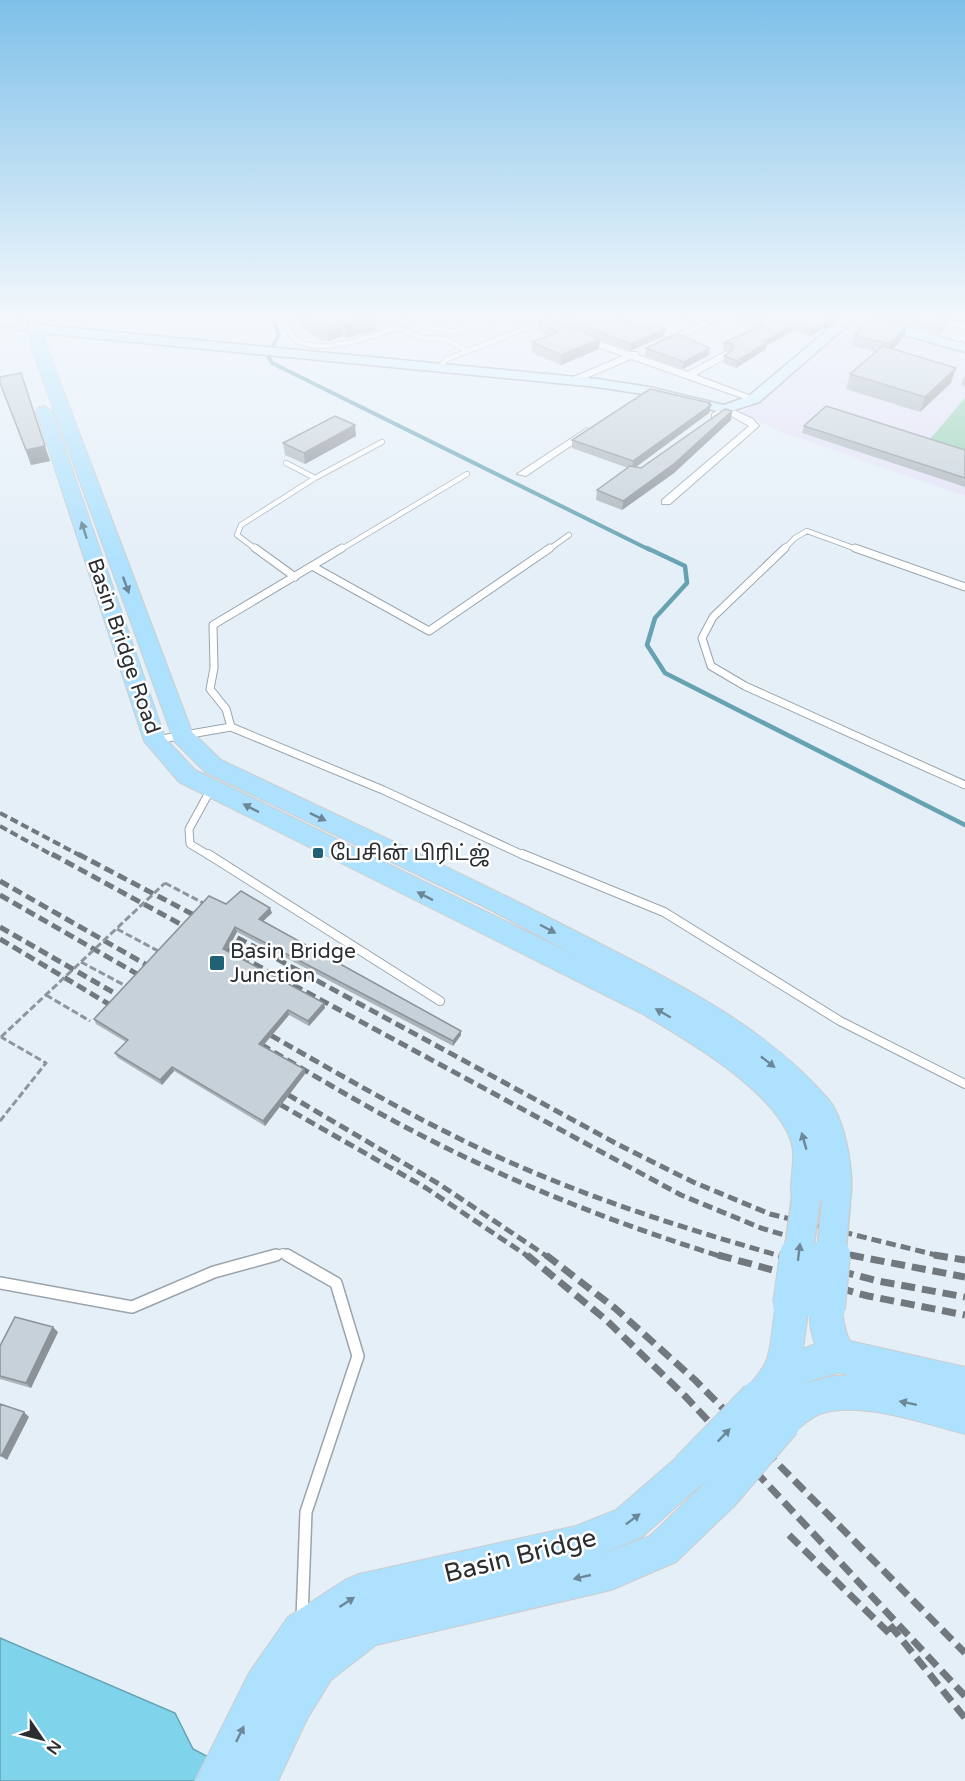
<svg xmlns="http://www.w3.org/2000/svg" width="965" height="1781" font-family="'Varela Round','Noto Sans Tamil',sans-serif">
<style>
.education{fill:#e4e1f7}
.green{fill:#91ceaf}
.water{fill:#7fd3ea;stroke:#66a2b2;stroke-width:1.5}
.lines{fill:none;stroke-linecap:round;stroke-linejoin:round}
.stream-far1{stroke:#66a2b2;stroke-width:4}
.stream{stroke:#66a2b2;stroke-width:4.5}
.lane-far3-casing{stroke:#9ba4ac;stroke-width:6}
.lane-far2-casing{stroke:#9ba4ac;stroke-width:9}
.lane-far1-casing{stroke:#9ba4ac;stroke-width:10}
.lane-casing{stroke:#9ba4ac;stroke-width:14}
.street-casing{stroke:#9ba4ac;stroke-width:2}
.secondary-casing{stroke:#9ba4ac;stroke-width:3}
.primary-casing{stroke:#cccdce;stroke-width:2}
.path{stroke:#8e959c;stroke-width:3;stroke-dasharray:7 3;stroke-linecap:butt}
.lane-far3{stroke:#fff;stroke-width:4.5}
.lane-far2{stroke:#fff;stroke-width:7}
.lane-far1{stroke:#fff;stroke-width:8}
.lane{stroke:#fff;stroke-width:11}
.street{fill:#fff;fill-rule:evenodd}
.secondary{fill:#d6f0fe;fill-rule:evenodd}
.primary{fill:#aee1fe;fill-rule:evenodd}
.rail-far2{stroke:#72797e;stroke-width:4;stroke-dasharray:8 4;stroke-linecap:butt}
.rail-far1{stroke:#72797e;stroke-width:5;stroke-dasharray:10 5;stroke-linecap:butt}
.rail{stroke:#72797e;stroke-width:7;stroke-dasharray:14 7;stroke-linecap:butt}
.primary-bridge-far1-casing{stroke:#cccdce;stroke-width:31;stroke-linecap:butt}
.primary-bridge-casing{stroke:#cccdce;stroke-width:40;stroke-linecap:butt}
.path-bridge{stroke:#8e959c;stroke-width:3;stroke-dasharray:7 3;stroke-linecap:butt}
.primary-bridge-far1{stroke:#aee1fe;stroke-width:28}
.primary-bridge{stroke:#aee1fe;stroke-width:38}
.wall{fill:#abb4bb}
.shaded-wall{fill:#8b9298}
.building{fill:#c7d1d9;stroke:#8b9298;stroke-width:1.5}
.oneway{fill:#6c8898}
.poi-dot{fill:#206176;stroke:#fff;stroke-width:2}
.labels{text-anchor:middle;stroke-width:5;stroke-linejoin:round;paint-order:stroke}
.street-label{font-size:21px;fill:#2a2e31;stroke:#fff}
.poi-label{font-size:21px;fill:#2a2e31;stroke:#fff;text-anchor:start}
.near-street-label{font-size:26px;fill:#2a2e31;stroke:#fff}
</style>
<rect width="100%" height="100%" fill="#e5eff8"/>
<path class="education" d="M851,322L965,354V496L781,432L742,413Z"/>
<path class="green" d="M965,398V450L930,439Z"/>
<path class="water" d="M0,1638L175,1713L193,1749L254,1781H0Z"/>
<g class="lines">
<path class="stream-far1" d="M271,315L279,334L268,356L272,363L650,550"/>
<path class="stream" d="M647,548L685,566L687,583L655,618L647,645L665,673L965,825"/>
<g class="lane-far3-casing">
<path id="lane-far3" d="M281,315C285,323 289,334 295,339C318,357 373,336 397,328L421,338L446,339L467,351
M386,315L398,321L454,332L507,315
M438,368L447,359L532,326L508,315
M286,463L315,478L382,442
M257,550L237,535L241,525L315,478
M340,550L467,474
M548,550L569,535
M783,550L795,538L807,531L859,550"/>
</g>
<g class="lane-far2-casing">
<path id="lane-far2" d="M255,548L295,577
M785,548L713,617L702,638L711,666L745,686L965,785
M855,548L965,587
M312,566L429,631L550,548
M231,727L226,709L210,689L214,668L213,625L342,548
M156,740L231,727L383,790L525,856
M210,856L190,844L189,829L211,789"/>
</g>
<g class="lane-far1-casing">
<path id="lane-far1" d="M208,854L440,1001
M522,854L664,912L840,1021L965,1084
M270,1257L283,1253L289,1257"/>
</g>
<g class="lane-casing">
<path id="lane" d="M287,1255L336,1283L358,1356L306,1512L302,1618
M0,1283L132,1307L214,1272L276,1255"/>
</g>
<g class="street-casing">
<path id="street" d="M43,315H56L57,317L53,320Z
M125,315H134L135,317L131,320Z
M521,315H533L560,327L553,329Z
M719,315H731L665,344L658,342Z
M919,315H933L965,324V330Z
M578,336H584L630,352H637L638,355L688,372L724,352H730V356L696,375L759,399L751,401L631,359L577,382H571V378L623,356L578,340Z
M725,406L753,419L759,426L670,504H662V500L749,426L726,413L718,418H712V414Z
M587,428L592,431L590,433L526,476L517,474Z"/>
</g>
<g class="secondary-casing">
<path id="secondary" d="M845,315H859L759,402L725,413L649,395L597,387L41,333L35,329L41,325L597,379L649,387L724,405L749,396Z
M0,316L28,323L29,326L23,330L0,324Z
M877,319L965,344V352L872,326L871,323Z"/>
</g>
<g class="primary-casing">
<path id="primary" d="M36,328L43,332L48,350L192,732L221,760C343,818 466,874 585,936C671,980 765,1025 829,1100C847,1122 858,1187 847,1213L836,1217L825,1213L820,1202L817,1209L806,1214L795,1209C785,1187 798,1162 791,1141C773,1089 686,1040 641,1013L179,782L144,741L36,411L38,408L44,406L52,411L165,738L195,770L575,955L487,908L205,772L174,741L32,350L29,332Z
M792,1288L804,1293L809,1305L803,1349L815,1344C809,1328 808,1312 814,1296L826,1291L838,1296C844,1311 842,1327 850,1341L965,1367V1434C925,1424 860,1400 820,1414C806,1419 797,1433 782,1439L769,1434L764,1421L767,1413L759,1417L747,1411L741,1399C748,1383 761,1375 767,1359C774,1338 771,1314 780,1293ZM839,1373L849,1375L828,1377L805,1384L816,1379Z
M690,1452L703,1457L708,1470L703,1483L642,1537L601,1554L650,1536L705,1483L718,1477L731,1483L737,1496L731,1509L676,1562L611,1590L376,1645L331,1680L307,1719L278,1781H195L249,1673L288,1617L345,1580L359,1574L576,1526L616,1510L677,1457Z"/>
</g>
<path class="path" d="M165,883L205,904
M117,929L160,952
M81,962L126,986
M46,995L90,1021
M0,1121L46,1063L1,1037"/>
<use href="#lane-far3" class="lane-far3"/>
<use href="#lane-far2" class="lane-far2"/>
<use href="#lane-far1" class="lane-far1"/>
<use href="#lane" class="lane"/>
<use href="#street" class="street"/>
<use href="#secondary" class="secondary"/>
<use href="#primary" class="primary"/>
<path class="rail-far2" d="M0,813L81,856
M0,826L54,856"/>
<path class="rail-far1" d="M52,854L195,932
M78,854L268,954L619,1145L693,1182L770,1214L944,1257
M0,881L159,972
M0,895L151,982
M0,927L130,1002
M0,939L122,1012
M214,942L681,1195L761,1228L857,1257
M258,1028C332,1070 406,1114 483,1150C579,1195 681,1228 784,1257
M248,1037C302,1068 355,1101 411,1130C510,1182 616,1224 723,1257
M275,1087L439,1184L548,1257
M267,1097L426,1188L529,1257"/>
<path class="rail" d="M527,1255L605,1319L685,1396L965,1696
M546,1255L616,1309L695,1380L965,1653
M718,1255L868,1296L965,1315
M779,1255L878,1281L965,1297
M850,1255L965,1277
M934,1255L965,1260
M789,1535L892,1636
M890,1625L965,1718"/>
<g class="primary-bridge-far1-casing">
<path id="primary-bridge-far1" d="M798,1257L806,1199
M831,1257L836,1202"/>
</g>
<g class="primary-bridge-casing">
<path id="primary-bridge" d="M792,1305L799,1255
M826,1308L831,1255
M690,1470L759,1399
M718,1496L782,1421"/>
</g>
<path class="path-bridge" d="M1,1037L165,883"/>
<use href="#primary-bridge-far1" class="primary-bridge-far1"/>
<use href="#primary-bridge" class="primary-bridge"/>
</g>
<path class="wall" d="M299,315H374L377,330L346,338L343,336L329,341L320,340L300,327Z
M546,315H557L550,319L562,324V318L637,327L665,329L664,336L630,351L600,339L599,349L561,365L532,353V342L547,336L538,331L539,321L546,318Z
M670,315H693L682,320Z
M732,315H841L826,328L810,336L794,331L767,345L766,349L736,368L723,363L724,356L732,351L723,350L724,343L756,328L731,317Z
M881,315H933L946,326L938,334L881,318Z
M942,315H957L954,319Z
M854,335L904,337L893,349L951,383L920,412L846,389L850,374L876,352L852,346Z
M646,348L709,355L683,369L645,356Z
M965,377V386L961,385L963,378Z
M0,384L50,461L31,465Z
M710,403V405H711L709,413L635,467L641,468L732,411L731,420L674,473L622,510L596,500L597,490L628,468L572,448V440Z
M804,426L965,450V487L802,433Z
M356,436L305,464L285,455L283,443Z
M226,904L272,913L263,921L461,1035L453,1046L237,932L226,951L324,1003L325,1008L309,1026L289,1015L263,1046L304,1069L305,1074L265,1126L174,1071L162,1085L118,1058L115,1053L126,1042L96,1024L94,1019Z
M58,1332L31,1388L0,1379V1346Z"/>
<path class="shaded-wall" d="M549,315H557L549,319Z
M682,315H693L682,320Z
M835,315H841L826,328L810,336L811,330Z
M376,316L377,330L346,338L345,324Z
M948,320L946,326L938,334L940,328Z
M342,322L343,336L329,341L327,327Z
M796,324L794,331L767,345L766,349L736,368L737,361L764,341Z
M907,326L904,337L887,355L890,344Z
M665,329L664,336L630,351L631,344Z
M600,339L599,349L561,365V355Z
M710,348L709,355L683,369L684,362Z
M956,368L951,383L920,412L925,397Z
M710,403V406L711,405L709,413L632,470L633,461Z
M732,411L731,420L674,473L622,510L623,501Z
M355,425L356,436L305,464L304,453Z
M45,446L50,461L31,465L26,450Z
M270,908L272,913L260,924L259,919Z
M235,927L237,932L225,954L223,949Z
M324,1003L325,1008L309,1026L308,1021Z
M288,1010L289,1015L261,1048L259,1044Z
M461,1031V1035L453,1046V1041Z
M172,1067L174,1071L162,1085L160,1080Z
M304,1069L305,1074L265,1126L263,1121Z
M53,1327L58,1332L31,1388L26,1383Z
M24,1412L29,1417L7,1460L1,1456Z"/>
<path class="building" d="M302,315H374L376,316L345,324L342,322L327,327L318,326Z
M566,315H614L637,327L649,322L665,329L631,344L562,318Z
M743,315H835L828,321L811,330L796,324L764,341L768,342L737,361L724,356L733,349V344L724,343L764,324Z
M894,315H933L948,320L940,328Z
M873,317L907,326L890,344L854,335Z
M547,318L600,339L561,355L532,342L558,332L539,321Z
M678,334L710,348L684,362L646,348Z
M883,346L956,368L925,397L850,374Z
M21,373L45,446L26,450L0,383V377Z
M650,389L710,403L709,404L711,405L633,461L572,440Z
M826,406L965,450V478L804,426Z
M725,409L732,411L675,463L623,501L597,490L630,466L641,468Z
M335,416L355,425L304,453L283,443Z
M241,891L270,908L259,919L461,1031L453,1041L235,927L223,949L324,1003L308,1021L288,1010L259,1044L304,1069L263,1121L172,1067L160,1080L115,1053L128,1040L94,1019L209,896L226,904Z
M15,1317L53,1327L26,1383L0,1376V1346Z
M0,1404L24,1412L1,1456L0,1455Z"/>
<defs><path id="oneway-solid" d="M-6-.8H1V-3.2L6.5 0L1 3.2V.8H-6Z" transform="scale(1.5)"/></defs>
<g class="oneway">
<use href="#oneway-solid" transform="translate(84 530) rotate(-108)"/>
<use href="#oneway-solid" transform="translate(126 585) rotate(70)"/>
<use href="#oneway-solid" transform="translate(251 808) rotate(-153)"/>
<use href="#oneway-solid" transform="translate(318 817) rotate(25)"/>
<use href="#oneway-solid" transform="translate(425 896) rotate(-153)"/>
<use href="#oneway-solid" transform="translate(548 929) rotate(28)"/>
<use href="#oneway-solid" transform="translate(663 1013) rotate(-150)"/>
<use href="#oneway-solid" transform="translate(768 1062) rotate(38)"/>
<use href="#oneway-solid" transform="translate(804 1141) rotate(-106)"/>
<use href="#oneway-solid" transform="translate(799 1252) rotate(-83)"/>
<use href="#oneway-solid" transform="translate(908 1403) rotate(-168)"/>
<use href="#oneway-solid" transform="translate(724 1435) rotate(-46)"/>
<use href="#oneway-solid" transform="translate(633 1519) rotate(-37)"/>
<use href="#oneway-solid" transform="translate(582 1577) rotate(167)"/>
<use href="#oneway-solid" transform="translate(347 1602) rotate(-33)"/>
<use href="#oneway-solid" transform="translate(240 1734) rotate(-64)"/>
</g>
<linearGradient id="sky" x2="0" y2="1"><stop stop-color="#7ec0e9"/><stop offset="0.56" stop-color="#f3f8fc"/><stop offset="1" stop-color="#f3f8fc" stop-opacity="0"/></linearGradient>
<rect width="965" height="565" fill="url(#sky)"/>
<g class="poi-dot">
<rect x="312" y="847" width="12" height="12" rx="3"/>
<rect x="209" y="955" width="16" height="16" rx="3"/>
</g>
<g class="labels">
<g class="street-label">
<text transform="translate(124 646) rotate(71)" y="7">Basin Bridge Road</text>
</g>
<g class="poi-label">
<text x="330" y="860">பேசின் பிரிட்ஜ்</text>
<text x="230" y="958">Basin Bridge<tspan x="230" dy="24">Junction</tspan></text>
</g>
<g class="near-street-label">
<text transform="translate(520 1555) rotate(-14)" y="9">Basin Bridge</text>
</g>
</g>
<g transform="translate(42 1739) rotate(125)" stroke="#ffffff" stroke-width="4.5" paint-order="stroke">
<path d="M0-4.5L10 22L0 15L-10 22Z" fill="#2a2e31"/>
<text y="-9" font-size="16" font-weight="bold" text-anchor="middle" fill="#2a2e31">N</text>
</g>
</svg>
